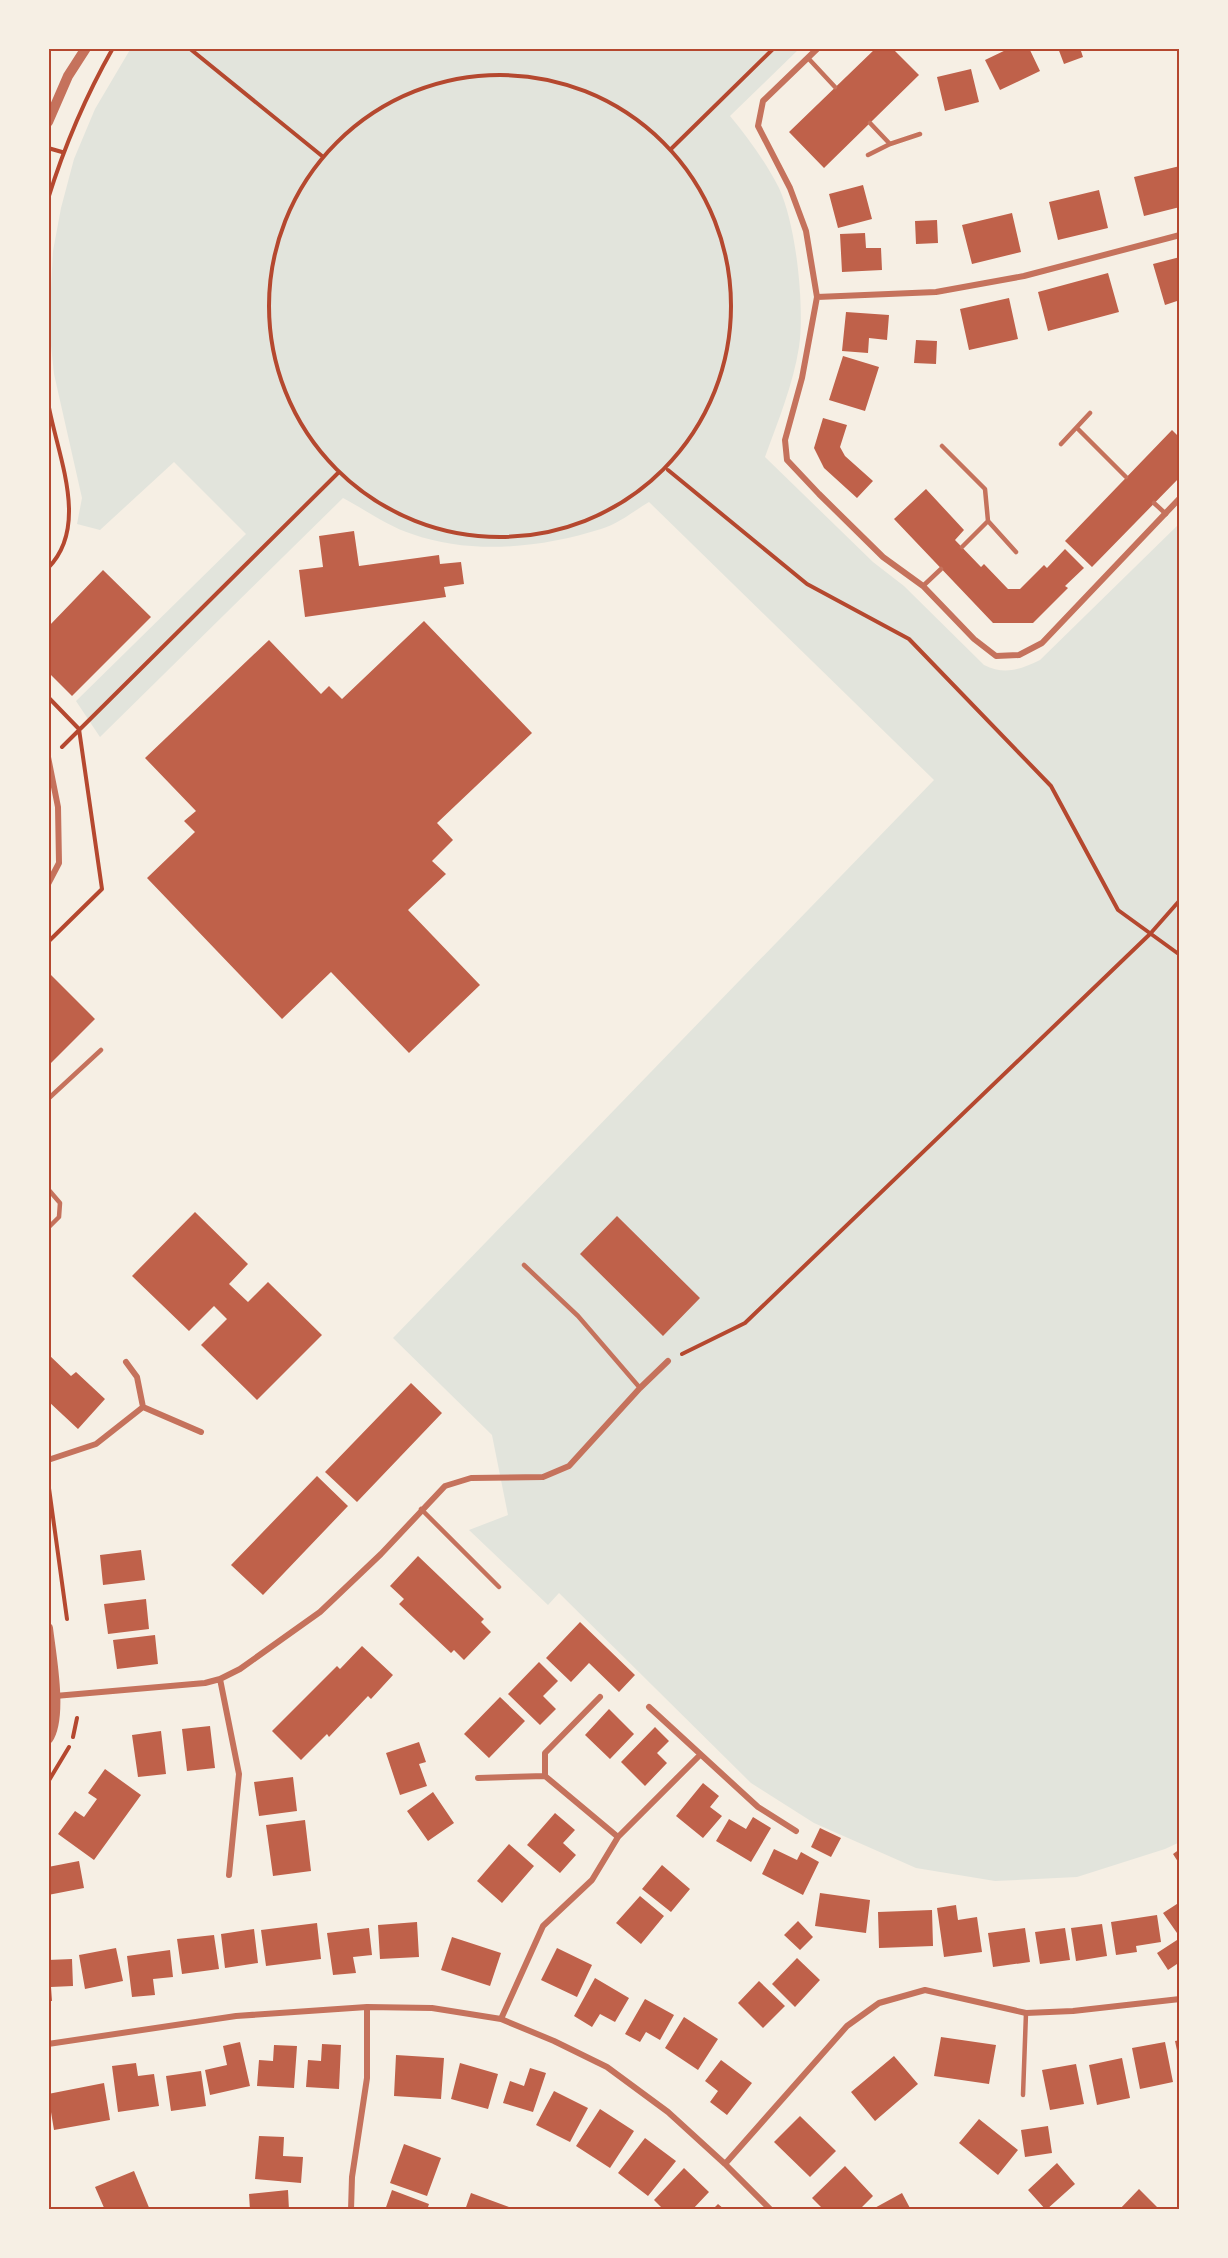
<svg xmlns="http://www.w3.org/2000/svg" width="1228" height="2258" font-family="'Varela Round',sans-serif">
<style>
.green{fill:#e2e4dc}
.building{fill:#bf614a}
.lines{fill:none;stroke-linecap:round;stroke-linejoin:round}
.path{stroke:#b5482f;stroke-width:4}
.service{stroke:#c5725c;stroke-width:4.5}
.minor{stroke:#c5725c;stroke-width:6}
.tertiary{stroke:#c5725c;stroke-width:10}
.neatline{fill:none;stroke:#b5482f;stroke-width:2}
</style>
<rect width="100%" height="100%" fill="#f6efe4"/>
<path class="green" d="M131,48H800L730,116C749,139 765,161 779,188C796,224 805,307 799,347C793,385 778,421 765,457L873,562L904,586L984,665C1004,675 1020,670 1040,660L1180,523V1842L1165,1849L1077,1877L995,1881L916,1868L814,1823L751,1783L559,1593L548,1605L469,1530L508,1515L492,1435L393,1338L934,780L649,502C634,511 618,524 601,529C541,548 472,555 412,534C389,527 364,509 343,498L100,737L76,701L246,534L174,462L100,530L77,524L82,498L54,374L49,326L53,251L61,208L74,159L95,109Z"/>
<path class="building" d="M876,48H892L919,75L824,168L789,132Z
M1010,48H1029L1040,71L1000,90L985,60Z
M1058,48H1080L1083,57L1064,64Z
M971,69L979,102L945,111L937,77Z
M1180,166V207L1144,216L1134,177Z
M863,185L872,219L838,228L829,194Z
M1099,190L1108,228L1058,240L1049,202Z
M1012,213L1021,252L972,264L962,225Z
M937,220L938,243L916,244L915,221Z
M865,233L866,248H881L882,270L842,272L840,234Z
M1180,257V300L1165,305L1153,264Z
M1108,273L1119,312L1048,331L1038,292Z
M1009,298L1018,339L969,350L960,309Z
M846,312L889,315L887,340L869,338L868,353L842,351Z
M916,340L937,341L936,364L914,363Z
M843,356L879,367L865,411L829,400Z
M823,418L847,425L840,447L845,456L873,481L857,498L824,468L814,448Z
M1172,430L1180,438V477L1092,567L1065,541Z
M926,489L964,530L955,540L981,567L984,564L1008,589H1020L1044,565L1047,568L1065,549L1084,568L1065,586L1068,588L1033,623H993L894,519Z
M354,531L359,566L439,555L440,564L461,562L464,584L444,587L446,597L305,617L299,570L323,567L319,536Z
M103,570L151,617L72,696L48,672V627Z
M424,621L532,733L437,823L453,840L432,861L446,874L408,910L480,985L409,1053L331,972L282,1019L147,878L195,832L184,821L196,811L145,758L269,640L321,694L329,686L342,699Z
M48,972L95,1019L48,1066Z
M195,1212L248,1264L229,1284L248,1302L268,1282L322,1335L257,1400L201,1345L227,1319L214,1306L189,1331L132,1276Z
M617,1216L700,1298L663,1336L580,1254Z
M48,1354L71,1376L76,1372L105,1399L78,1429L48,1401Z
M411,1383L442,1413L357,1502L325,1472Z
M317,1476L348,1506L263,1595L231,1565Z
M141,1550L145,1580L103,1585L100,1555Z
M418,1556L484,1619L481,1622L491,1632L464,1660L454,1650L451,1653L399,1604L404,1599L390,1586Z
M146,1599L149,1629L108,1634L104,1604Z
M580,1622L635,1675L619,1692L589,1663L571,1682L546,1658Z
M155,1635L158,1664L117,1669L113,1640Z
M362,1646L393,1675L371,1699L368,1696L329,1737L327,1734L301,1760L272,1731L337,1666L340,1669Z
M539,1662L558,1681L543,1696L556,1709L540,1725L508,1694Z
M500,1697L525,1721L489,1758L464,1734Z
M609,1709L634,1734L610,1759L585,1735Z
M210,1726L215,1768L187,1771L182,1729Z
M655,1727L669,1741L657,1753L667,1763L645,1786L621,1762Z
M161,1731L166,1774L138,1777L132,1735Z
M419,1742L426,1762L419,1764L427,1786L400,1795L386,1753Z
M105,1769L141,1795L94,1860L58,1834L75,1811L84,1817L97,1799L88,1793Z
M293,1777L297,1811L259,1816L254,1782Z
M703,1783L719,1796L710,1807L722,1816L703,1838L676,1816Z
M433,1792L454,1823L428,1841L407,1811Z
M555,1813L575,1830L563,1843L576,1855L560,1873L527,1845Z
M753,1817L771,1828L751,1862L716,1841L729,1819L746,1829Z
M305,1820L311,1871L273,1876L266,1825Z
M820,1828L841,1838L831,1857L811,1847Z
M509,1844L534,1866L502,1903L477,1881Z
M774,1849L797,1860L801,1852L819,1862L803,1895L762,1874Z
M1180,1849V1865L1173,1854Z
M79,1861L84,1888L48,1895V1867Z
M662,1865L690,1889L671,1912L642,1889Z
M820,1893L870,1900L866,1933L815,1926Z
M640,1896L664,1916L641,1944L616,1923Z
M1180,1902V1931L1177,1933L1163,1913Z
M956,1905L958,1920L977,1917L982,1952L944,1957L937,1908Z
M932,1910L933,1946L879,1948L878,1912Z
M1157,1915L1161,1942L1136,1946L1137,1952L1116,1955L1111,1922Z
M798,1921L813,1937L800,1950L784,1935Z
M417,1922L419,1957L380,1959L378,1925Z
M317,1923L321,1959L266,1966L261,1930Z
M1102,1924L1107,1956L1076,1961L1071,1928Z
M369,1928L372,1955L353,1957L356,1973L333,1975L327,1933Z
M1025,1928L1030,1962L993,1967L988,1933Z
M1065,1928L1070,1960L1040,1964L1035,1932Z
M254,1929L258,1963L225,1968L221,1934Z
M214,1935L219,1969L182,1974L177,1939Z
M452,1937L501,1953L490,1986L441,1970Z
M1177,1940L1180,1944V1962L1168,1970L1157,1953Z
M116,1948L123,1981L85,1989L79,1955Z
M557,1948L592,1965L577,1997L541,1980Z
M170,1950L173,1977L153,1979L155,1995L132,1997L127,1956Z
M797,1958L820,1980L795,2007L772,1984Z
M72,1959L73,1986L51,1987L52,2001H48V1960Z
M595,1978L629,1998L615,2022L600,2014L592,2027L574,2016Z
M759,1981L785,2006L763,2028L738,2003Z
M645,1999L674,2015L660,2040L646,2032L640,2042L625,2034Z
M684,2017L718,2039L698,2070L665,2048Z
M941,2037L996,2045L989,2084L934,2076Z
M1180,2040V2060H1179L1175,2041Z
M240,2042L250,2086L210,2095L205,2070L227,2065L223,2046Z
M1165,2042L1173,2082L1140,2089L1132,2048Z
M322,2044L341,2045L339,2089L306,2087L308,2060L321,2061Z
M274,2045L297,2046L294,2088L257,2086L259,2060L273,2061Z
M396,2055L444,2058L441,2099L394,2096Z
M894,2056L918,2084L875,2121L851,2092Z
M1122,2058L1130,2098L1097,2105L1089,2065Z
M721,2060L752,2083L727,2115L710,2102L718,2091L705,2081Z
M136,2063L138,2076L154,2074L159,2106L118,2112L112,2066Z
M460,2063L498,2074L488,2109L451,2099Z
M1076,2064L1084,2104L1050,2110L1042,2070Z
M530,2068L546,2073L533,2112L503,2103L510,2081L524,2086Z
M201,2071L206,2106L171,2111L166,2076Z
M104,2083L110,2120L54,2130L48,2094Z
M554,2091L588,2108L570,2142L536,2125Z
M600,2109L634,2131L610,2168L576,2146Z
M800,2116L836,2151L810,2177L774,2142Z
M979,2119L1018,2150L998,2175L959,2143Z
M1048,2126L1052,2153L1025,2157L1021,2130Z
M259,2136L284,2137L283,2156L303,2157L301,2183L255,2179Z
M645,2138L676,2161L648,2196L618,2173Z
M404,2144L441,2158L427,2196L390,2183Z
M1057,2163L1075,2184L1046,2210L1028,2190Z
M845,2166L873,2196L859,2210H824L812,2198Z
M684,2168L709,2192L692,2210H664L654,2200Z
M134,2171L150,2210H105L95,2187Z
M1139,2189L1160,2210H1119Z
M288,2190L289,2210H250L249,2194Z
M392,2190L429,2204L427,2210H385Z
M471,2193L509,2207L507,2210H465Z
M902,2193L911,2210H871Z
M718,2204L725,2210H712Z"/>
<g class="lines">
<path class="path" d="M189,48L322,156
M269 306a231 231 0 1 1 462 0a231 231 0 1 1-462 0Z
M48,148L62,152
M672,148L774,48
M48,199C65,144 84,99 113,48
M48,402C56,452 91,525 48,568
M668,470L807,584L909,639L1051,786L1118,910L1180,955
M48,697L79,729L102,889L48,942
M62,747L338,473
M682,1354L745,1323L1150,934L1180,900
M48,1481L67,1619
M73,1737L77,1718
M48,1782L69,1747"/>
<path class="service" d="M808,58L835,87
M870,123L890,144
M868,155L890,144L920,134
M1077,428L1126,477
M1061,444L1090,413
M942,446L985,489L988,521L1016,552
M1154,503L1166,514
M962,547L988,521
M923,586L941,569
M48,1099L101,1050
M48,1189L60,1203L59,1217L48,1228
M524,1265L578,1316L640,1388
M421,1509L499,1587
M1023,2095L1026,2013"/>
<path class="minor" d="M818,48L763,101L758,126L790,188L806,231L817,297L802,378L785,440L787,460L819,494L883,557L923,586L974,639L996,656L1019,655L1042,643L1180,498
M817,297L936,292L1024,276L1180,235
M48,757L58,807L59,863L48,884
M126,1362L137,1377L143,1407
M48,1460L96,1444L143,1407L201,1432
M220,1679L239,1774L229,1875
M55,1696L205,1683L220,1679L240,1669L320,1612L381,1554L445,1486L471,1478L543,1477L569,1466L640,1388L668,1361
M649,1707L758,1807L796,1831
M545,1776V1753L600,1697
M478,1778L545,1776L618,1837
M501,2019L543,1926L592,1880L618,1837L700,1755
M48,2044L236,2016L367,2007L432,2008L501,2019L554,2041L607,2067L668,2112L725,2164L771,2210
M725,2164L847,2026L879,2003L925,1990L1026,2013L1073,2011L1180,1999
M351,2210L352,2177L367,2078V2007"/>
<path class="tertiary" d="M48,122L68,76L86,48
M48,1628C51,1654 63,1717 48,1739"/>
</g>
<rect width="1228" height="2258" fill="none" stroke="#f6efe4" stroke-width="99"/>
<rect x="50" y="50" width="1128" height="2158" class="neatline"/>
</svg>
